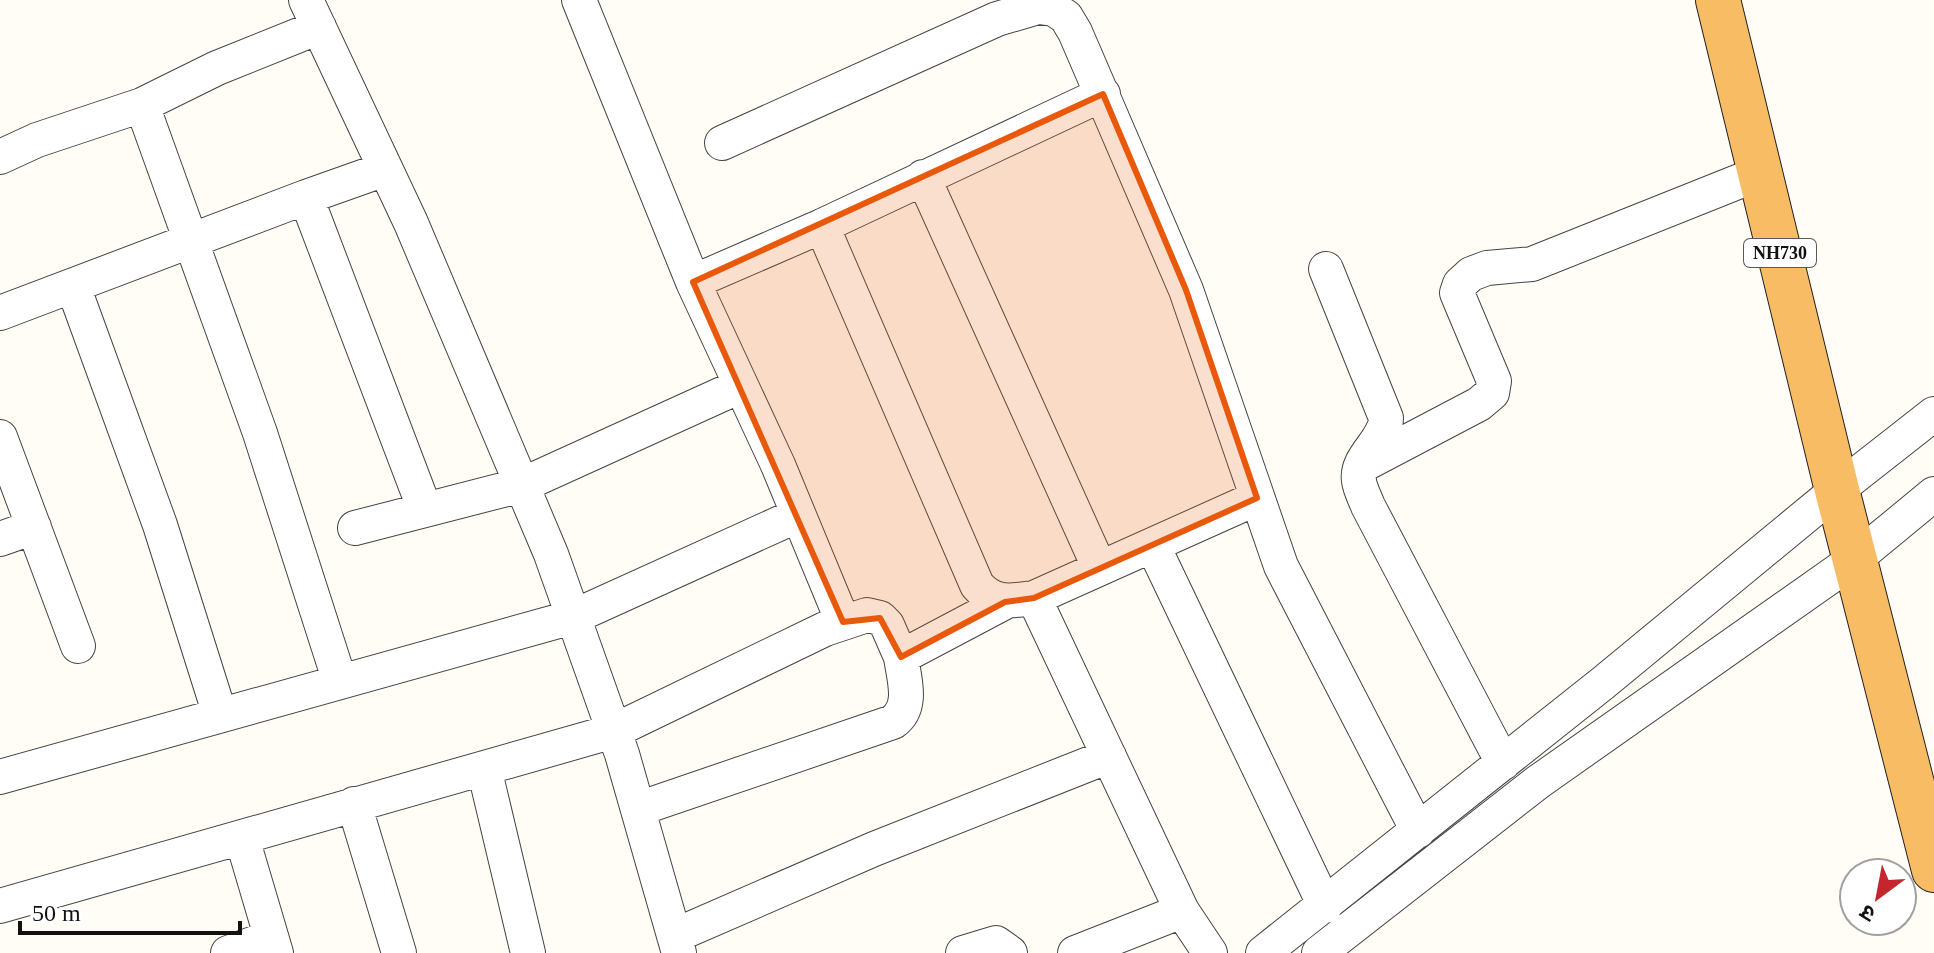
<svg xmlns="http://www.w3.org/2000/svg" width="1934" height="953" font-family="'Times New Roman','Noto Sans Devanagari',serif">
<style>
.lines{fill:none;stroke-linecap:round;stroke-linejoin:round}
.minor-casing{stroke:#444;stroke-width:36}
.trunk-casing{stroke:#222;stroke-width:46}
.minor{stroke:#fff;stroke-width:34}
.trunk{stroke:#f7bc64;stroke-width:44}
.marked{fill:#e8590c;fill-opacity:0.2;stroke:#e8590c;stroke-width:6;stroke-linejoin:round}
.labels{text-anchor:middle;stroke-width:8;stroke-linejoin:round;paint-order:stroke}
.shield{fill:#fff;stroke:#585858;stroke-width:2}
.shield-label{font-size:18px;font-weight:bold;fill:#111}
</style>
<rect width="100%" height="100%" fill="#fffdf5"/>
<g class="lines">
<g class="minor-casing">
<path id="minor" d="M306,0L411,223L551,554L622,754L679,953
M579,0L693,282L778,465L843,622
M142,105L260,433L340,682
M722,143L997,19L1038,7L1054,9L1066,17L1075,32L1186,290L1281,566L1418,831
M0,157L37,140L142,105L217,68L319,27
M923,177L1099,567
M306,197L385,169
M822,226L977,585C994,605 1010,601 1034,598L1257,498
M1326,269L1386,418C1386,441 1355,457 1359,481C1360,489 1365,498 1368,506L1503,763
M693,282L822,226L1103,94
M73,286L160,525L220,715
M0,313L306,197L425,510
M0,437L78,646
M1361,466L1479,404L1492,393L1494,381L1457,293L1460,284L1471,274L1487,268L1532,264L1760,173
M355,528L522,485L740,386
M0,539L34,527
M1153,546L1325,906
M1034,598L1182,911L1210,953
M484,768L528,953
M0,777L573,617L798,515
M354,804L399,953
M638,809L893,722C914,707 904,679 901,657L1005,602
M242,838L276,953
M0,906L614,731L825,629L867,615L880,618L887,625L901,657
M674,936L874,849L1109,756
M228,953L271,937
M963,953L996,943L1010,953
M1075,953L1182,911
M1263,953L1603,683L1837,490L1934,414
M1319,953L1538,782L1855,559L1934,494"/>
</g>
<g class="trunk-casing">
<path id="trunk" d="M1718,0L1837,490L1934,870"/>
</g>
<use href="#minor" class="minor"/>
<use href="#trunk" class="trunk"/>
</g>
<path class="marked" d="M1103,94L1186,290L1257,498L1034,598L1005,602L901,657L880,618L843,622L693,282Z"/>
<g class="labels">
<rect class="shield" x="1744" y="239" width="72" height="28" rx="6"/>
<g class="shield-label">
<text x="1780" y="259">NH730</text>
</g>
</g>
<g transform="translate(1878 897) rotate(212)"><circle r="38" fill="#ffffff" stroke="#a0a0a0" stroke-width="2"/>
<path d="M0-6L14 30L0 20L-14 30Z" fill="#c4262e"/>
<text y="-12" font-size="22" font-weight="bold" text-anchor="middle" fill="#111111">उ</text>
</g>
<path d="M20 921v12h220v-12" fill="none" stroke="#111111" stroke-width="4"/>
<text x="32" y="921" font-size="24" fill="#111111" stroke="#ffffff" stroke-width="6" paint-order="stroke">50 m</text>
</svg>
